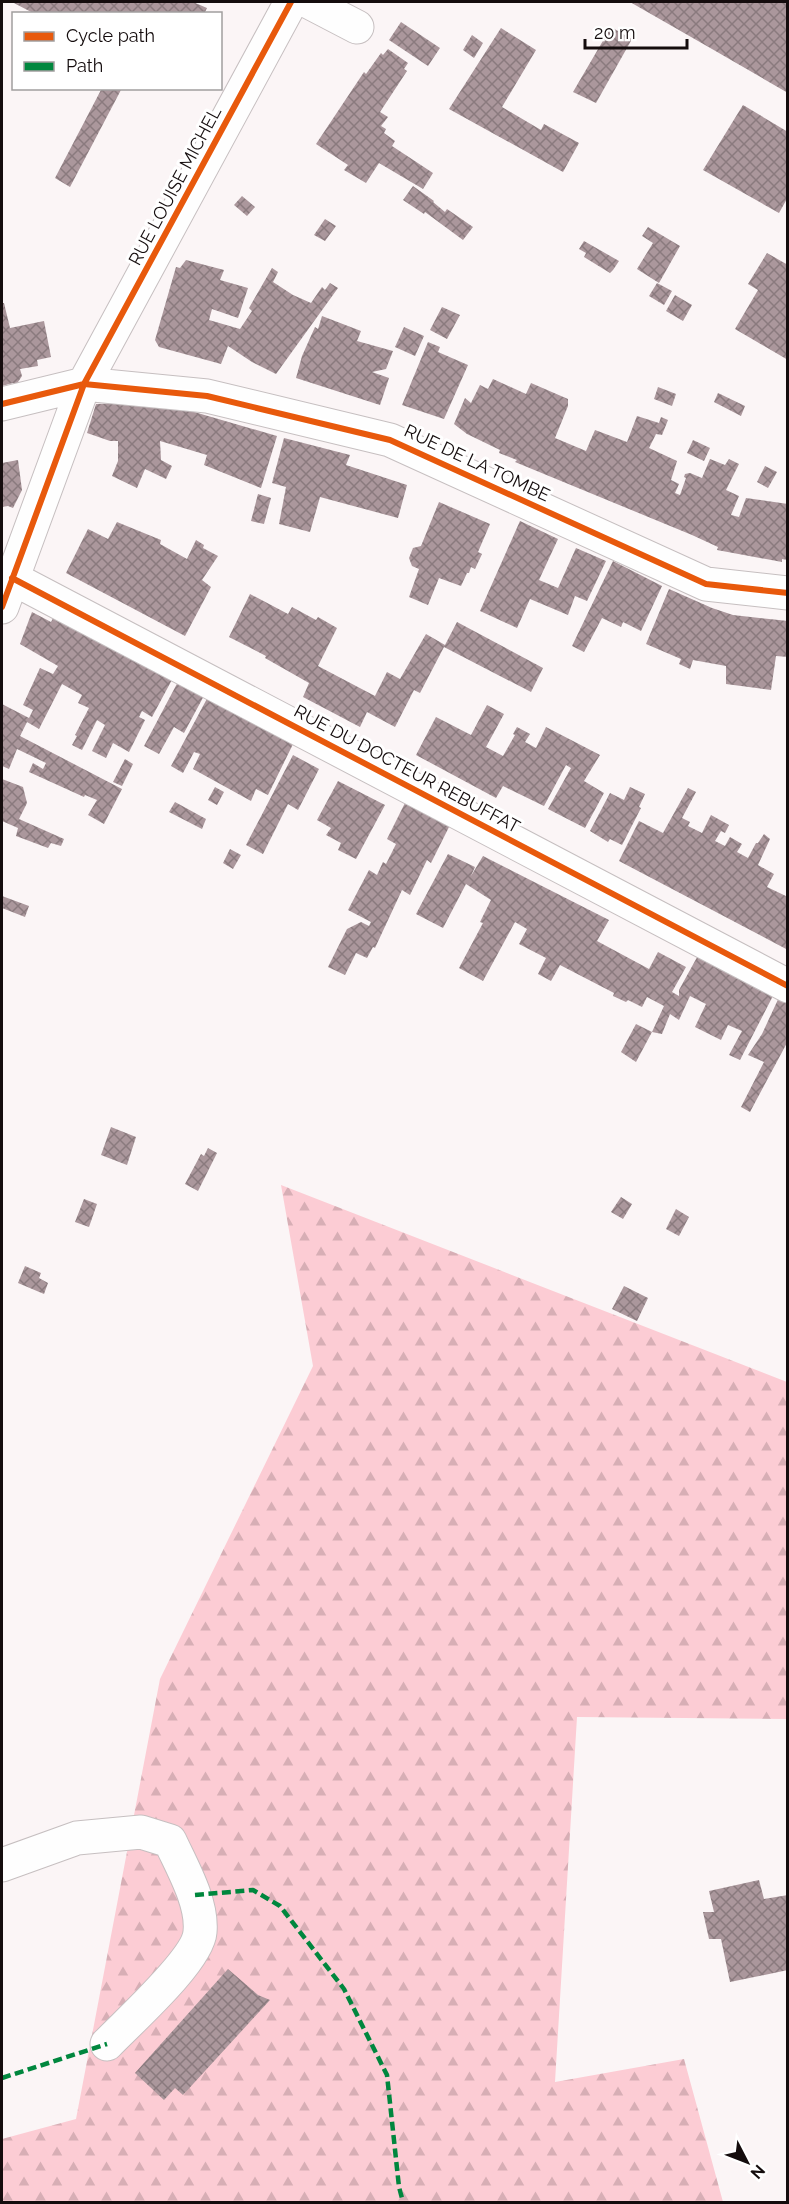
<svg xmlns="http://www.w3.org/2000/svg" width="789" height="2204" font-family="Raleway,sans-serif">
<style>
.forest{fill:url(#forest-firs)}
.building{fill:url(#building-cross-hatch)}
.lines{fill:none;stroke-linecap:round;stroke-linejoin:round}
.minor-casing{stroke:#c6bfc0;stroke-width:35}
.minor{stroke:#fefefe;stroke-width:33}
.quiet{stroke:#00873e;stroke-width:4.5;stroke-dasharray:9 4.5;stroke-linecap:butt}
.cycleway-casing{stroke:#fff;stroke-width:10}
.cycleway{stroke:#e8590c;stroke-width:6}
.labels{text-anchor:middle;stroke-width:6;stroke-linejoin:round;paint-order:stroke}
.street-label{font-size:18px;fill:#140c0d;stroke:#fff}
</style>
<defs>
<pattern id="forest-firs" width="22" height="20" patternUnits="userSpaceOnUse" patternTransform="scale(1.5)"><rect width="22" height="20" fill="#fcccd4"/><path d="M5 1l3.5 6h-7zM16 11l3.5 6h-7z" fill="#d7aeb5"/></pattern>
<pattern id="building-cross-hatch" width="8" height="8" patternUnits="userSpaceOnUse" patternTransform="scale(1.5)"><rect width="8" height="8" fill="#ab979c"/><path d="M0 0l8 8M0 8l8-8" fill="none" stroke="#8a7a7e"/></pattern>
</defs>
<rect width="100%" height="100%" fill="#fbf5f6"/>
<path class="forest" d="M281,1185L787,1382V1719L577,1717L555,2082L684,2059L723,2202H2V2139L76,2119L160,1679L313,1366Z"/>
<path class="building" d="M12,2H193L207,8L204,14H35Z
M630,2H788V93L712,49Z
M401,22L440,48L428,66L389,40Z
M611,27L632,39L596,103L573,92Z
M501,28L536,50L502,107L541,130L544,124L579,143L563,172L449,109Z
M472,35L483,43L474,58L463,50Z
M388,49L408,63L404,69L407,71L380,112L388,117L381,126L386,129L384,133L395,141L392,146L433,173L423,189L379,163L366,183L344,170L348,165L316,144L364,72L366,74L381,53L383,55Z
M102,88H122L70,187L55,178Z
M743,105L788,132V197L779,213L703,170Z
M413,186L434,201L433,202L445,212L447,209L473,227L463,240L425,212L424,214L403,200Z
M242,196L255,207L247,216L234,205Z
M325,219L336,226L325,241L314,235Z
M648,227L680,246L659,283L637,269L653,243L642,236Z
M584,241L619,261L613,270L610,273L584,257L586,253L579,249Z
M767,253L788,265V360L735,329L758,290L748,284Z
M186,260L224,270L220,280L248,288L238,318L212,309L209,320L240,329L252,311L249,308L272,268L278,272L273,282L293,295L311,303L322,287L325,290L330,283L338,288L276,374L252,362L228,346L221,364L159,347L155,340L176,267L180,268Z
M657,283L672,291L664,305L649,296Z
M675,295L692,305L683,321L666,311Z
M2,303H4L10,328L44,321L51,357L37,360L38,366L20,369L22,376L16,385L13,383L2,386Z
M442,307L460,315L447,339L430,330Z
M322,316L361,331L357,341L393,351L386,369L372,372L389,378L380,405L296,378L302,356L315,327L318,329Z
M404,327L424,336L415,356L395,347Z
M428,342L440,347L438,352L468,365L444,419L402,405Z
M493,379L526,394L531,383L568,399V406L555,438L586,451L595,430L627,442L637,416L659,423L661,417L668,420L662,435L656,434L649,448L677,461L671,480L679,484L675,493L680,495L686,478L684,477L685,474L690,473L702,478L710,459L725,465L729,459L739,464L726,490L739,496L731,515L739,517L746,498L788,504V560L782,559V562L717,550L718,547L692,535L515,462L517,460L499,453L500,450L467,434L454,424L465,398L471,403L480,385L488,389Z
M658,387L676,394L672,406L654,399Z
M718,393L745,406L741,416L714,402Z
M160,402L277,436L261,488L204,465L207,455L160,441L161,460L172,466L166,479L145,469L137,488L112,476L118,461V441H110L87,433L96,404Z
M284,438L350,455L346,465L407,485L398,518L320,497L310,532L279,524L286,487L272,483Z
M693,440L710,448L704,461L687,453Z
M18,460L22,490L13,508L8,506L2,507V463Z
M765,466L777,472L768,488L757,482Z
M258,494L271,498L264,524L251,521Z
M439,502L490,524L478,552L482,554L475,569L471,567L469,573H467L461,586L439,578L428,605L409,597L419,569L412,566L409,558L413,548L421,546Z
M520,521L558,539L539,580L558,588L576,548L606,561L587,601L575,596L568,615L530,599L517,628L480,611Z
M117,522L161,540L160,544L187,559L196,540L204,545L203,548L218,556L202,580L211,587L185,636L66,573L88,529L108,539Z
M613,561L662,586L641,631L623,622L621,627L602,618L584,652L572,646Z
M669,589L712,608L733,615L788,621V657L776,656L771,690L726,684V666L693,660L690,669L679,664L681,659L646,644Z
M250,594L288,614L292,607L316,620L318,617L337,628L318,666L375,696L387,672L400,679L426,634L445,645L457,622L543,668L531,692L444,647L420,693L414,690L395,727L367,712L360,727L303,697L309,683L265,658L266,656L229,637Z
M32,612L51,622L56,613L174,676L152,717L142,711L139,717L145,720L129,752L113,743L106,758L92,751L105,725L97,720L82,750L72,745L77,736L75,735L89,708L78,703L82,695L62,684L39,729L27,722L20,736L122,789L104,824L88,815L97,800L85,795L84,797L29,772L33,763L43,769L46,763L17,749L9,769L2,766V704L29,718L33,710L23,705L40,668L53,674L58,666L20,644Z
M180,678L206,692L184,733L174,727L159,754L144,746Z
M210,693L296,738L268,795L256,789L251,801L193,769L200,754L194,752L183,773L171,766Z
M487,705L504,714L486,747L503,756L515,735L513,734L517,727L530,734L525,742L536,748L546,727L600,755L584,781L604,793L585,828L548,809L571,768L566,765L544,806L503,786L496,798L416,755L436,717L471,735Z
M293,755L319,769L298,810L288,804L263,854L246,845Z
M125,759L133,764L122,786L113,782Z
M2,779L23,787L27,803L19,819L64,839L61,846L51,843L48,848L16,836L18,828L2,821Z
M338,781L385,805L356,859L338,850L341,843L326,835L331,828L317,820Z
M215,787L224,792L217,805L208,800Z
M630,787L645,794L639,807L641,808L622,845L610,839L608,842L590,831L610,793L624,800Z
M688,788L696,792L682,818L690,822L688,826L702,833L711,815L729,825L725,833L721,831L715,841L725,846L730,837L742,844L737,852L748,858L756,843H758L764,834L770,839L758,865L774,874L767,887L788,897V950L619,861L639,821L663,833Z
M408,797L452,821L431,863L427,860L410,895L402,890L375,948L373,947L367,958L356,953L345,975L328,967L347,929L361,922L369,926L371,922L348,910L369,870L377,875L383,862L386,864L396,844L387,839Z
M175,802L206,819L202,829L169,812Z
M230,849L241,855L233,869L223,863Z
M448,854L475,867L471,876L483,856L609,920L597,941L649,969L658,952L686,967L672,992L679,996V990L701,950L776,990L740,1060L729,1055L742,1031L728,1025L721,1040L695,1027L706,1004L690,996L679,1020L670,1014L662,1034L652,1032L664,1006L647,997L642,1007L628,1000L626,1002L613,996L614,993L560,965L551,981L538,974L546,958L519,944L527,929L515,922L483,981L459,968L483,923L480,922L491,900L466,884L443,928L416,914Z
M2,896L29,906L25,917L2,908Z
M781,993L788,996V1041L750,1112L741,1107L764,1062L748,1055L762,1034Z
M636,1024L652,1032L636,1062L621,1052Z
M111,1127L136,1137L127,1165L101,1155Z
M208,1148L217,1153L198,1191L185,1184L201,1154L204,1156Z
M621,1197L632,1204L623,1219L611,1212Z
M84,1199L97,1204L89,1227L75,1222Z
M676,1209L689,1217L679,1236L666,1229Z
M25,1266L41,1273L39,1278L48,1283L44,1294L18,1283Z
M624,1286L648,1298L637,1321L612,1309Z
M759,1880L764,1899L788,1895V1970L730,1982L721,1939H709L703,1912H714L709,1891Z
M228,1969L258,1995L270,2000L183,2095L175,2088L164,2100L135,2073Z"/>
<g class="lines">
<g class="minor-casing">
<path id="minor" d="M309,2L357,27
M2,404L84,384L207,396L390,440L706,584L788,593
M12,578L788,986
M2,607L84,384L291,2
M2,1865L77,1838L141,1832L170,1841C182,1867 203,1903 200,1932C198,1960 128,2022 107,2044"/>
</g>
<use href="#minor" class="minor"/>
<path class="quiet" d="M195,1895L253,1890L280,1906L344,1989L387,2075L399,2187L403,2202
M2,2078L107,2044"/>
<g class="cycleway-casing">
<path id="cycleway" d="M2,404L84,384L207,396L390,440L706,584L788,593
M12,578L788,986
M2,607L84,384L291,2"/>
</g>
<use href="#cycleway" class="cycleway"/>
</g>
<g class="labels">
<g class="street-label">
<text transform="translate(175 186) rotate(-62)" y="6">RUE LOUISE MICHEL</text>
<text transform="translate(477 463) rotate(25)" y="6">RUE DE LA TOMBE</text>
<text transform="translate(407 769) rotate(28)" y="6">RUE DU DOCTEUR REBUFFAT</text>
</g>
</g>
<rect width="789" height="2204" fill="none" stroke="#140c0d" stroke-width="6"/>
<rect x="12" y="12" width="210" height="78" fill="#ffffff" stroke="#a19e9e" stroke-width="1.5"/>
<rect x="24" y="32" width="30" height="9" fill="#e8590c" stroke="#a19e9e" stroke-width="1.5"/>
<text x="66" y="42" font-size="18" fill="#140c0d">Cycle path</text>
<rect x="24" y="62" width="30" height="9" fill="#00873e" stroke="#a19e9e" stroke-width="1.5"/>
<text x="66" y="72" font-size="18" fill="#140c0d">Path</text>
<g transform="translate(747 2162) rotate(132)" stroke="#ffffff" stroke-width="4.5" paint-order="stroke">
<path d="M0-4.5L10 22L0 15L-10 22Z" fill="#140c0d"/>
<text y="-9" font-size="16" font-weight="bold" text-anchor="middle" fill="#140c0d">N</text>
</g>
<path d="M585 39v9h102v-9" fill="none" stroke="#140c0d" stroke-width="3"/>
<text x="594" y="39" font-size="18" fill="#140c0d" stroke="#ffffff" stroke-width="4.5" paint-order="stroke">20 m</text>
</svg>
